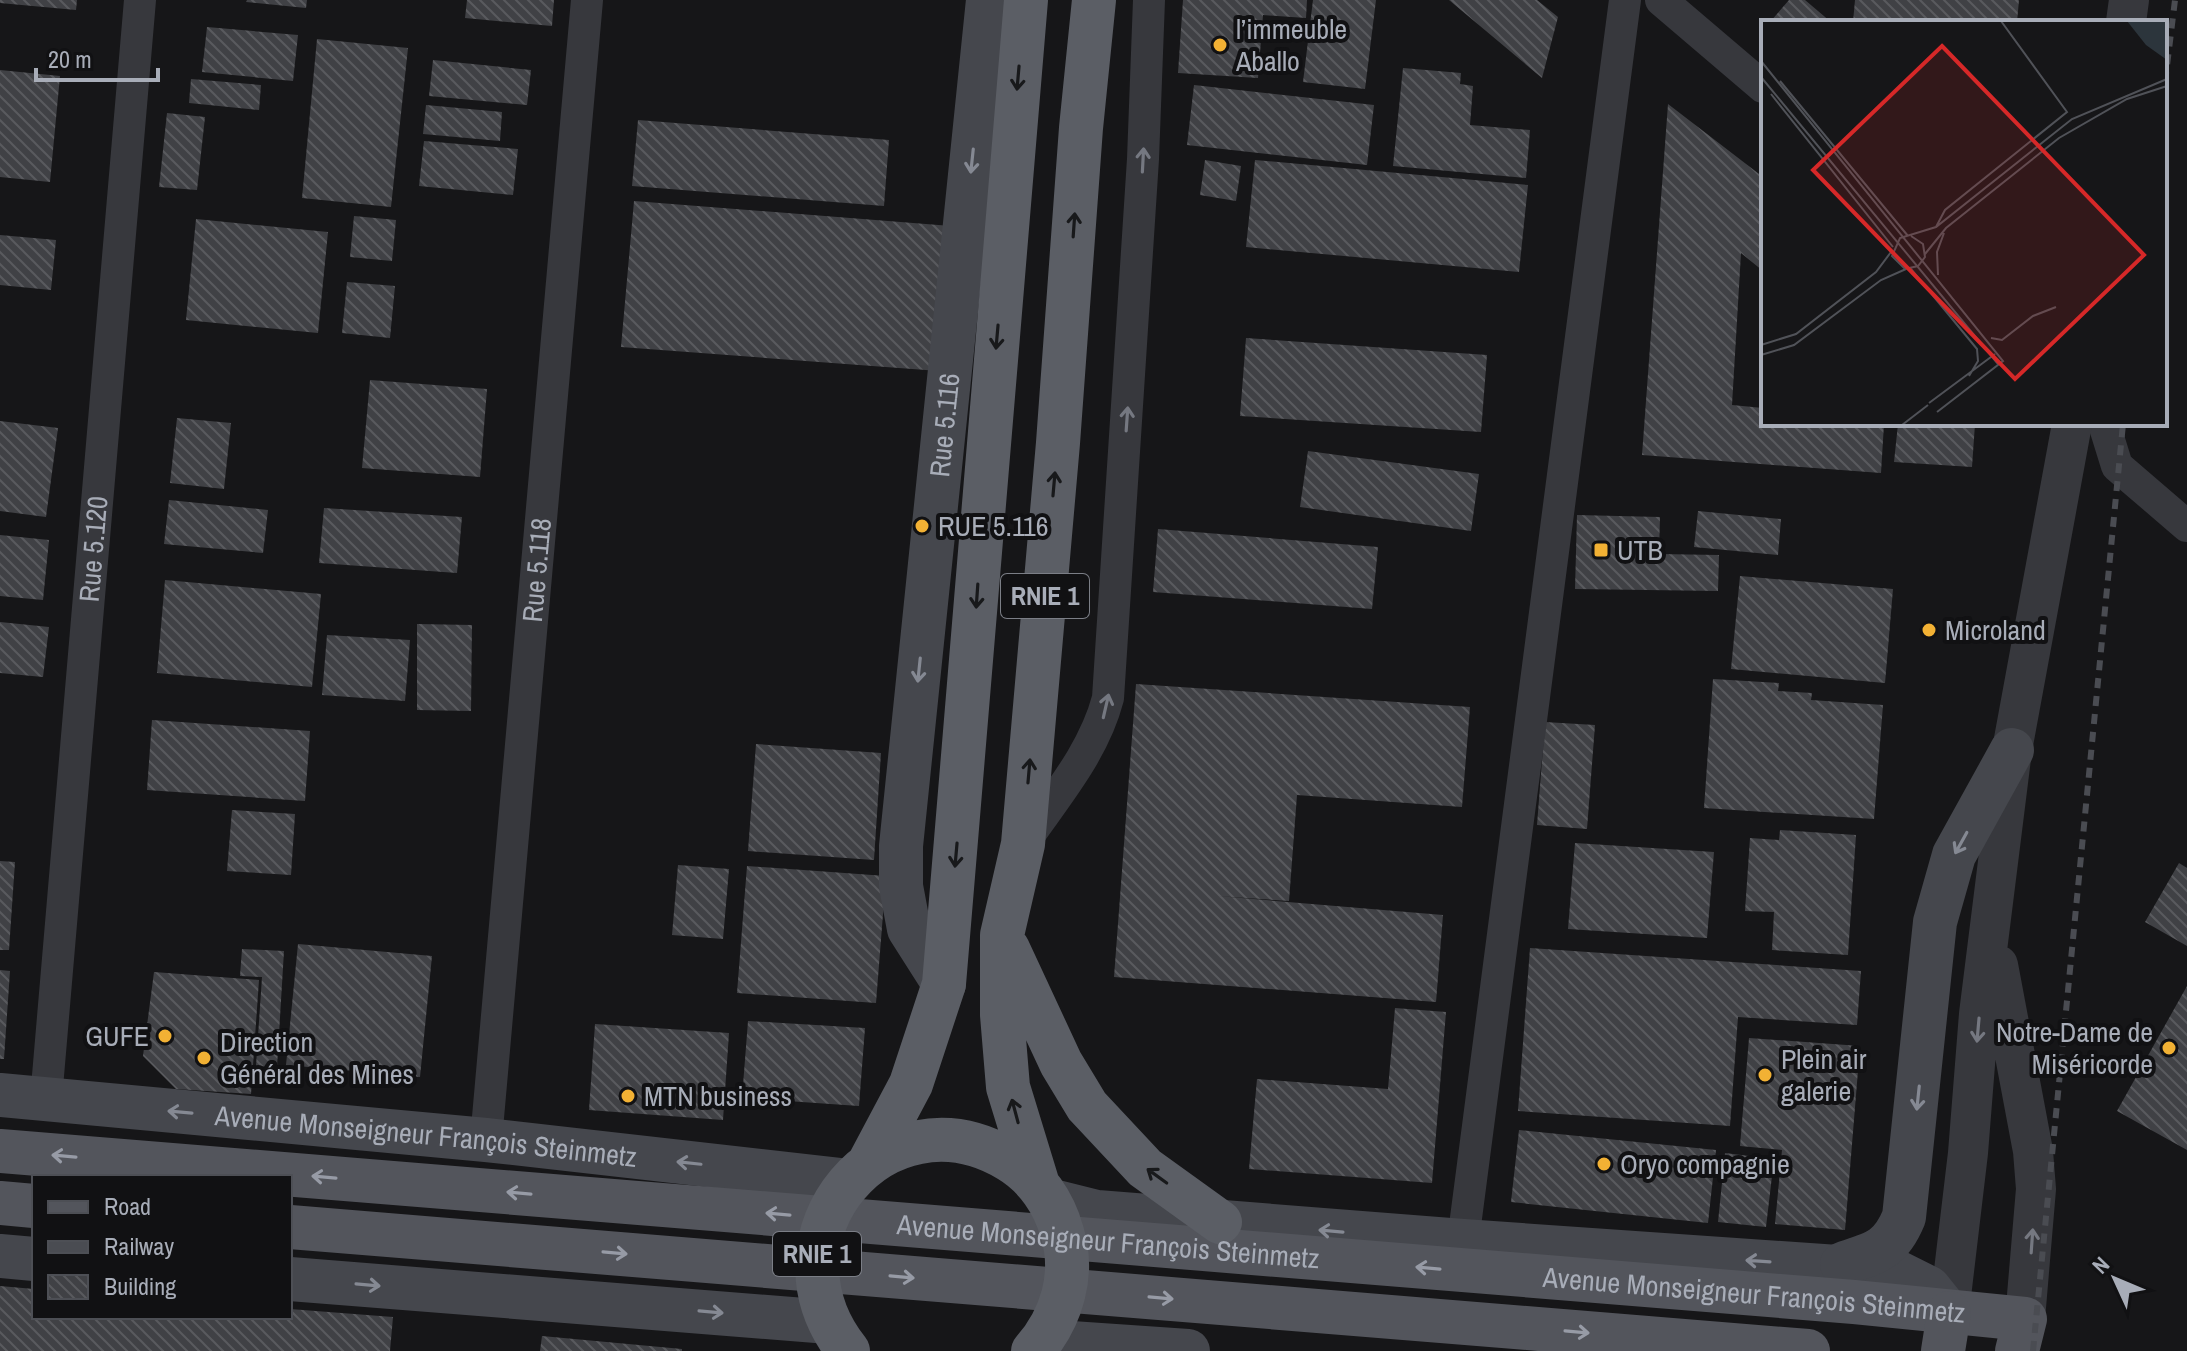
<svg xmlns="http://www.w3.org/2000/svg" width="2187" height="1351" font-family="'Archivo Narrow',sans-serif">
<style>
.building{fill:url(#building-back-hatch)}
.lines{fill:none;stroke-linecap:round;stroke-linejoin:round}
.minor{stroke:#37383d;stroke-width:32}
.tertiary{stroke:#37383d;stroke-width:40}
.secondary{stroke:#45474d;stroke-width:44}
.primary{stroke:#53555c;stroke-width:44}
.trunk{stroke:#5b5e65;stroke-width:44}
.rail{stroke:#4a4c52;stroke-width:6;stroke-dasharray:10 8;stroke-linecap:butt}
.oneway{stroke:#18191b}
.oneway2{stroke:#757881}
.oneway3{stroke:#858993}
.oneway4{stroke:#979ba6}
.poi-dot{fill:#f2b134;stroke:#111113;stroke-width:3}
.labels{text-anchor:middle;stroke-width:8;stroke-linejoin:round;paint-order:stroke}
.shield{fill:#111113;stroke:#7b7e86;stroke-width:2}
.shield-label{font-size:26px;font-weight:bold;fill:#a8adb8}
.poi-label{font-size:28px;fill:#a8adb8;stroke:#111113;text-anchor:start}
.street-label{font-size:28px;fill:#a8adb8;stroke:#111113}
.inset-road{fill:none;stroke:#505258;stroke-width:2}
.view{fill:#d62828;fill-opacity:0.15;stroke:#d62828;stroke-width:4}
.inset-edge{fill:none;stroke:#a8adb8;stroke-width:4}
</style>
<defs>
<pattern id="building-back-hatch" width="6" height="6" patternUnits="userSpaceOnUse" patternTransform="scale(2)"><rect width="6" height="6" fill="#404145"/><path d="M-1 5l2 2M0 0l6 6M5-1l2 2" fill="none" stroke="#595a5e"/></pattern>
</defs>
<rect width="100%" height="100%" fill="#161618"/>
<path class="building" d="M0,0H77L76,10L0,3Z
M247,0H307L306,8L246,2Z
M467,0H554L552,26L465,18Z
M1183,0H1307L1306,18L1263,15L1258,78L1178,73Z
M1313,0H1376L1365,89L1303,82Z
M1449,0H1537L1558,17L1542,78Z
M1789,0H1805L1831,22H1770Z
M1855,0H2019L2017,22H1853Z
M207,27L298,35L293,81L202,72Z
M317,39L408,48L391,207L302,198Z
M433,60L531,70L527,105L429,96Z
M1403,68L1461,73L1460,84L1473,86L1470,125L1530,130L1526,178L1393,166Z
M0,70L60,76L50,182L0,177Z
M191,79L261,85L259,110L189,103Z
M1194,85L1374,105L1367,165L1187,145Z
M1668,104L1763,177V271L1741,253L1732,405L1763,408V424H1884L1881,473L1642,455Z
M426,105L502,112L500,141L423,134Z
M167,113L205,117L197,190L159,187Z
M638,120L889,140L884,206L632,186Z
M424,141L518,149L513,195L419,186Z
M1205,160L1241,166L1236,201L1200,195Z
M1255,160L1528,185L1519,272L1246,247Z
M634,201L951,226L939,371L621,347Z
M354,216L396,220L392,261L350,257Z
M196,219L328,232L318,333L186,320Z
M0,235L56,240L51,290L0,285Z
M347,282L395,286L390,338L342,333Z
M1246,338L1487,355L1481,432L1240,416Z
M370,380L487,389L480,477L362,468Z
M177,418L231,423L224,489L170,483Z
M0,421L58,428L46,517L0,511Z
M1898,424H1975L1972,467L1894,462Z
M1308,451L1479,474L1471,531L1300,507Z
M169,500L268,510L263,553L164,544Z
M324,508L462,517L457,573L319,563Z
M1698,511L1781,519L1778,555L1694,547Z
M1577,515L1660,517L1659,554L1719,555L1718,591L1575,589Z
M1158,529L1378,547L1372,609L1153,592Z
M0,535L49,540L43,600L0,596Z
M1740,576L1893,589L1885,683L1731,669Z
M165,580L321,594L312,687L157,673Z
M0,622L49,627L43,677L0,673Z
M417,624L472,625L471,711L417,710Z
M327,635L410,640L405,701L322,695Z
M1713,679L1779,683L1778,691L1812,693L1811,700L1883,705L1874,819L1704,808Z
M1136,684L1470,707L1462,807L1297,795L1289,901L1217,896L1443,915L1436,1002L1114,977Z
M152,720L310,731L305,801L147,790Z
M1545,722L1595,725L1587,829L1537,825Z
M756,744L881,753L874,860L748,851Z
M232,810L295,814L291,875L227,871Z
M1780,830L1856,835L1848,955L1772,950L1774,912L1745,911L1750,838L1779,840Z
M1575,843L1714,852L1707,938L1568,929Z
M0,861L15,862L9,950H0Z
M2179,863L2187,868V946L2145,922Z
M678,865L729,869L723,939L672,935Z
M747,866L886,876L876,1003L737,993Z
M298,944L432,956L420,1077L286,1065Z
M1530,948L1861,971L1857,1025L1738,1017L1730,1126L1518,1111Z
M242,949L284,951L277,1067L256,1066L262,977L240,976Z
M0,970L10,971L4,1059H0Z
M154,972L259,980L251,1094L176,1089L143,1056Z
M2187,986V1150L2117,1111Z
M1395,1008L1446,1012L1432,1183L1249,1169L1257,1079L1388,1089Z
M748,1021L865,1028L859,1106L742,1098Z
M595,1024L729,1033L723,1120L589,1110Z
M1749,1038L1860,1046L1845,1230L1775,1224L1782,1150L1740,1146Z
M1519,1130L1716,1150L1708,1223L1511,1202Z
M1725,1153L1774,1159L1766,1227L1718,1222Z
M0,1286L34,1289V1317H290V1309L393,1317L390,1351H0Z
M542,1336L682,1349V1351H540Z"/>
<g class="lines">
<g class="minor">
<path d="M1661,0L1763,87"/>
<path d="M2104,424L2117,466L2187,526"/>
<path d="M1025,841C1056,796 1094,752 1108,698L1143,159L1149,0"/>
<path id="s1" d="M46,1099L140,0"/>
<path id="s2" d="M486,1140L587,0"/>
<path d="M1463,1241L1625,0"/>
</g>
<path class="tertiary" d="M2126,22L2129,0
M1998,965L2033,1151L2036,1189L2025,1319
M1949,1313L1968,1153L1979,1014L2012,750L2072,424"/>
<g class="secondary">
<path id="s3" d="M944,984L909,929L901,886V846L988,0"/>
<path id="s4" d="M0,1095L486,1140L850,1181"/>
<path d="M1049,1200L1097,1212L1463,1241L1895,1271L1929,1288L1949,1313"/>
<path d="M0,1256L34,1259"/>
<path d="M1842,1264C1875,1253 1890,1251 1904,1217L1935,922L1954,855L2012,750"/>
<path d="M290,1279L829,1322"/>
<path d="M1042,1341L1188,1351"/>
</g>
<g class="primary">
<path id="s5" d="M0,1151L1854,1302L2025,1319L2017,1351"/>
<path d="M0,1203L34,1206"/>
<path d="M290,1227L1808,1351"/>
<path d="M1943,1351L1949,1313"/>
</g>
<path class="trunk" d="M1008,949L1061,1063L1087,1106L1145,1168L1220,1222
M868,1165L911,1084L944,984L1026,0
M1038,1185L1008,1087L1002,1015V935L1023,844L1058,443L1081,128L1094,0
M848,1351C757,1236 885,1085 1009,1160C1036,1176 1054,1203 1062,1232C1075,1274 1062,1318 1033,1351"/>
<path class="rail" d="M2165,82L2175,0
M2033,1351L2123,424"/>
</g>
<defs><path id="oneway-shaft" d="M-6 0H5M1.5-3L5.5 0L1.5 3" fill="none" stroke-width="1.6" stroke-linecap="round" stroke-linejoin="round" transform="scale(2)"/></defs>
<g class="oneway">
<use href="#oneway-shaft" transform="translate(1018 78) rotate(95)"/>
<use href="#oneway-shaft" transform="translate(1074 225) rotate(-86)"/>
<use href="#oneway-shaft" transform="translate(997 337) rotate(95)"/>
<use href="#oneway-shaft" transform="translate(1054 484) rotate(-85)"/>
<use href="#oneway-shaft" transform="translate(977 596) rotate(94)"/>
<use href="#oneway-shaft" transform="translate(1029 771) rotate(-85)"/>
<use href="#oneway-shaft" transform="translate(956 855) rotate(95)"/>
<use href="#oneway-shaft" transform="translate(1015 1111) rotate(-105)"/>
<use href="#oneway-shaft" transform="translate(1157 1176) rotate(-144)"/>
</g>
<g class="oneway2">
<use href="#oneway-shaft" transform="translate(1143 160) rotate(-87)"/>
<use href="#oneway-shaft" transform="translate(1127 419) rotate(-86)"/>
<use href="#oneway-shaft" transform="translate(1106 706) rotate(-77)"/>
<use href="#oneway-shaft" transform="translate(1978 1030) rotate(95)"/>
<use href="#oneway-shaft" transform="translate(2032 1241) rotate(-86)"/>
</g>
<g class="oneway3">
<use href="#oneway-shaft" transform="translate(972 161) rotate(96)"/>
<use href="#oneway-shaft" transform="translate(919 670) rotate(96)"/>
<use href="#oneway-shaft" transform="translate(1961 843) rotate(119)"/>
<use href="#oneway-shaft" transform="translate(1918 1098) rotate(96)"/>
<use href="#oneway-shaft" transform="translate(180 1112) rotate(-175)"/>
<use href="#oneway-shaft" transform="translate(689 1163) rotate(-174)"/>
<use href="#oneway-shaft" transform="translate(1331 1231) rotate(-175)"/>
<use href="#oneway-shaft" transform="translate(1758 1261) rotate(-176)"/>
<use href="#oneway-shaft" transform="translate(368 1285) rotate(5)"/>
<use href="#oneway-shaft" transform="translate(711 1312) rotate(5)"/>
</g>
<g class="oneway4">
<use href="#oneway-shaft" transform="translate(64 1156) rotate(-175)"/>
<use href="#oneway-shaft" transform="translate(324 1177) rotate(-175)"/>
<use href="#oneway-shaft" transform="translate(519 1193) rotate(-175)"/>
<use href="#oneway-shaft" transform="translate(778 1214) rotate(-175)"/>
<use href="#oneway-shaft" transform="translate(615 1253) rotate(5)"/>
<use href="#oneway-shaft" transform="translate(1428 1268) rotate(-175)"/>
<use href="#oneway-shaft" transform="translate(902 1277) rotate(5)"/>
<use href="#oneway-shaft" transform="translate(1161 1298) rotate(5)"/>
<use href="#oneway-shaft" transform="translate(1577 1332) rotate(5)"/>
</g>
<g class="poi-dot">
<circle cx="1220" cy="45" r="8"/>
<circle cx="922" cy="526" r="8"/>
<rect x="1593" y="542" width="16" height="16" rx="4"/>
<circle cx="1929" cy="630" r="8"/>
<circle cx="165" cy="1036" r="8"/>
<circle cx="2169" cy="1048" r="8"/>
<circle cx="204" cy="1058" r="8"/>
<circle cx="1765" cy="1075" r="8"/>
<circle cx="628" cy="1096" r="8"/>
<circle cx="1604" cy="1164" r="8"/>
</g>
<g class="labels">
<g class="shield">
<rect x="1001" y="574" width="88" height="44" rx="6"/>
<rect x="773" y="1232" width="88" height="44" rx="6"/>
</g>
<g class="shield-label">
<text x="1045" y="605">RNIE 1</text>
<text x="817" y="1263">RNIE 1</text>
</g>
<g class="poi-label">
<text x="1236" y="39">l’immeuble<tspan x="1236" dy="32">Aballo</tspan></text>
<text x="938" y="536">RUE 5.116</text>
<text x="1617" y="560">UTB</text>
<text x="1945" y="640">Microland</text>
<text x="2153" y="1042" text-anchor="end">Notre-Dame de<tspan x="2153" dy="32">Miséricorde</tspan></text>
<text x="149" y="1046" text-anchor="end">GUFE</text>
<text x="220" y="1052">Direction<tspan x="220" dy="32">Général des Mines</tspan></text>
<text x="1781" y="1069">Plein air<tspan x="1781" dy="32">galerie</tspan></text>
<text x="644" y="1106">MTN business</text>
<text x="1620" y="1174">Oryo compagnie</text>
</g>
<g class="street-label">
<text dy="10" stroke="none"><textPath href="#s3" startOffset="572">Rue 5.116</textPath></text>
<text dy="10" stroke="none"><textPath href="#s1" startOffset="552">Rue 5.120</textPath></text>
<text dy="10" stroke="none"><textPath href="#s2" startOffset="572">Rue 5.118</textPath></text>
<text dy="10" stroke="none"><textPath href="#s4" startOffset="428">Avenue Monseigneur François Steinmetz</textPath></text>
<text dy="10" stroke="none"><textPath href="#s5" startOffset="1112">Avenue Monseigneur François Steinmetz</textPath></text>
<text dy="10" stroke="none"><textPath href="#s5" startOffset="1760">Avenue Monseigneur François Steinmetz</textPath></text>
</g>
</g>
<g transform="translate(1761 20)">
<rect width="406" height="406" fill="#161618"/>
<path d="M366,1H406V40L385,25Z" fill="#2c353c"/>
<path class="inset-road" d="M0,41L242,341L176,392M0,57L237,344M19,61L147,216M10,74L132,227M175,207L184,190L306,92L240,1M150,216L162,224L164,237L157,246L144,249L131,236L139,218L175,207L311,99L406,59M164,234L185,208L298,118L366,79L406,66M150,249L216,329L217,341L208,356M177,255L176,232L183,213M230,318L241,320L272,296L295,287M0,325L35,314L115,252L130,232M0,335L33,325L120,260L145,249M168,383L234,334M141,405L167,385"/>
<path class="view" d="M181,26L383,235L254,359L52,150Z"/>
<rect width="406" height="406" class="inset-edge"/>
</g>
<rect x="32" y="1175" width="260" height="144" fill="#111113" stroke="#4d4f55" stroke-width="2"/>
<rect x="48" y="1201" width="40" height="12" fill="#53555c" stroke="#4d4f55" stroke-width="2"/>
<text x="104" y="1215" font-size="24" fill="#a8adb8">Road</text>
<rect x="48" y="1241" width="40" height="12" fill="#4a4c52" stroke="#4d4f55" stroke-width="2"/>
<text x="104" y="1255" font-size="24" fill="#a8adb8">Railway</text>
<rect x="48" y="1275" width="40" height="24" fill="url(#building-back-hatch)" stroke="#4d4f55" stroke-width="2"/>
<text x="104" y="1295" font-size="24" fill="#a8adb8">Building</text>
<g transform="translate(2115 1279) rotate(314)" stroke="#111113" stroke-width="6" paint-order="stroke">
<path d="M0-6L14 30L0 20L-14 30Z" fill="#a8adb8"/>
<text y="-12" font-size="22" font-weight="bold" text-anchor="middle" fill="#a8adb8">N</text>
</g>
<path d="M36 68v12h122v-12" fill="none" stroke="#a8adb8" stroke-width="4"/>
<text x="48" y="68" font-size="24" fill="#a8adb8" stroke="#111113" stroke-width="6" paint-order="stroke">20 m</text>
</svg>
